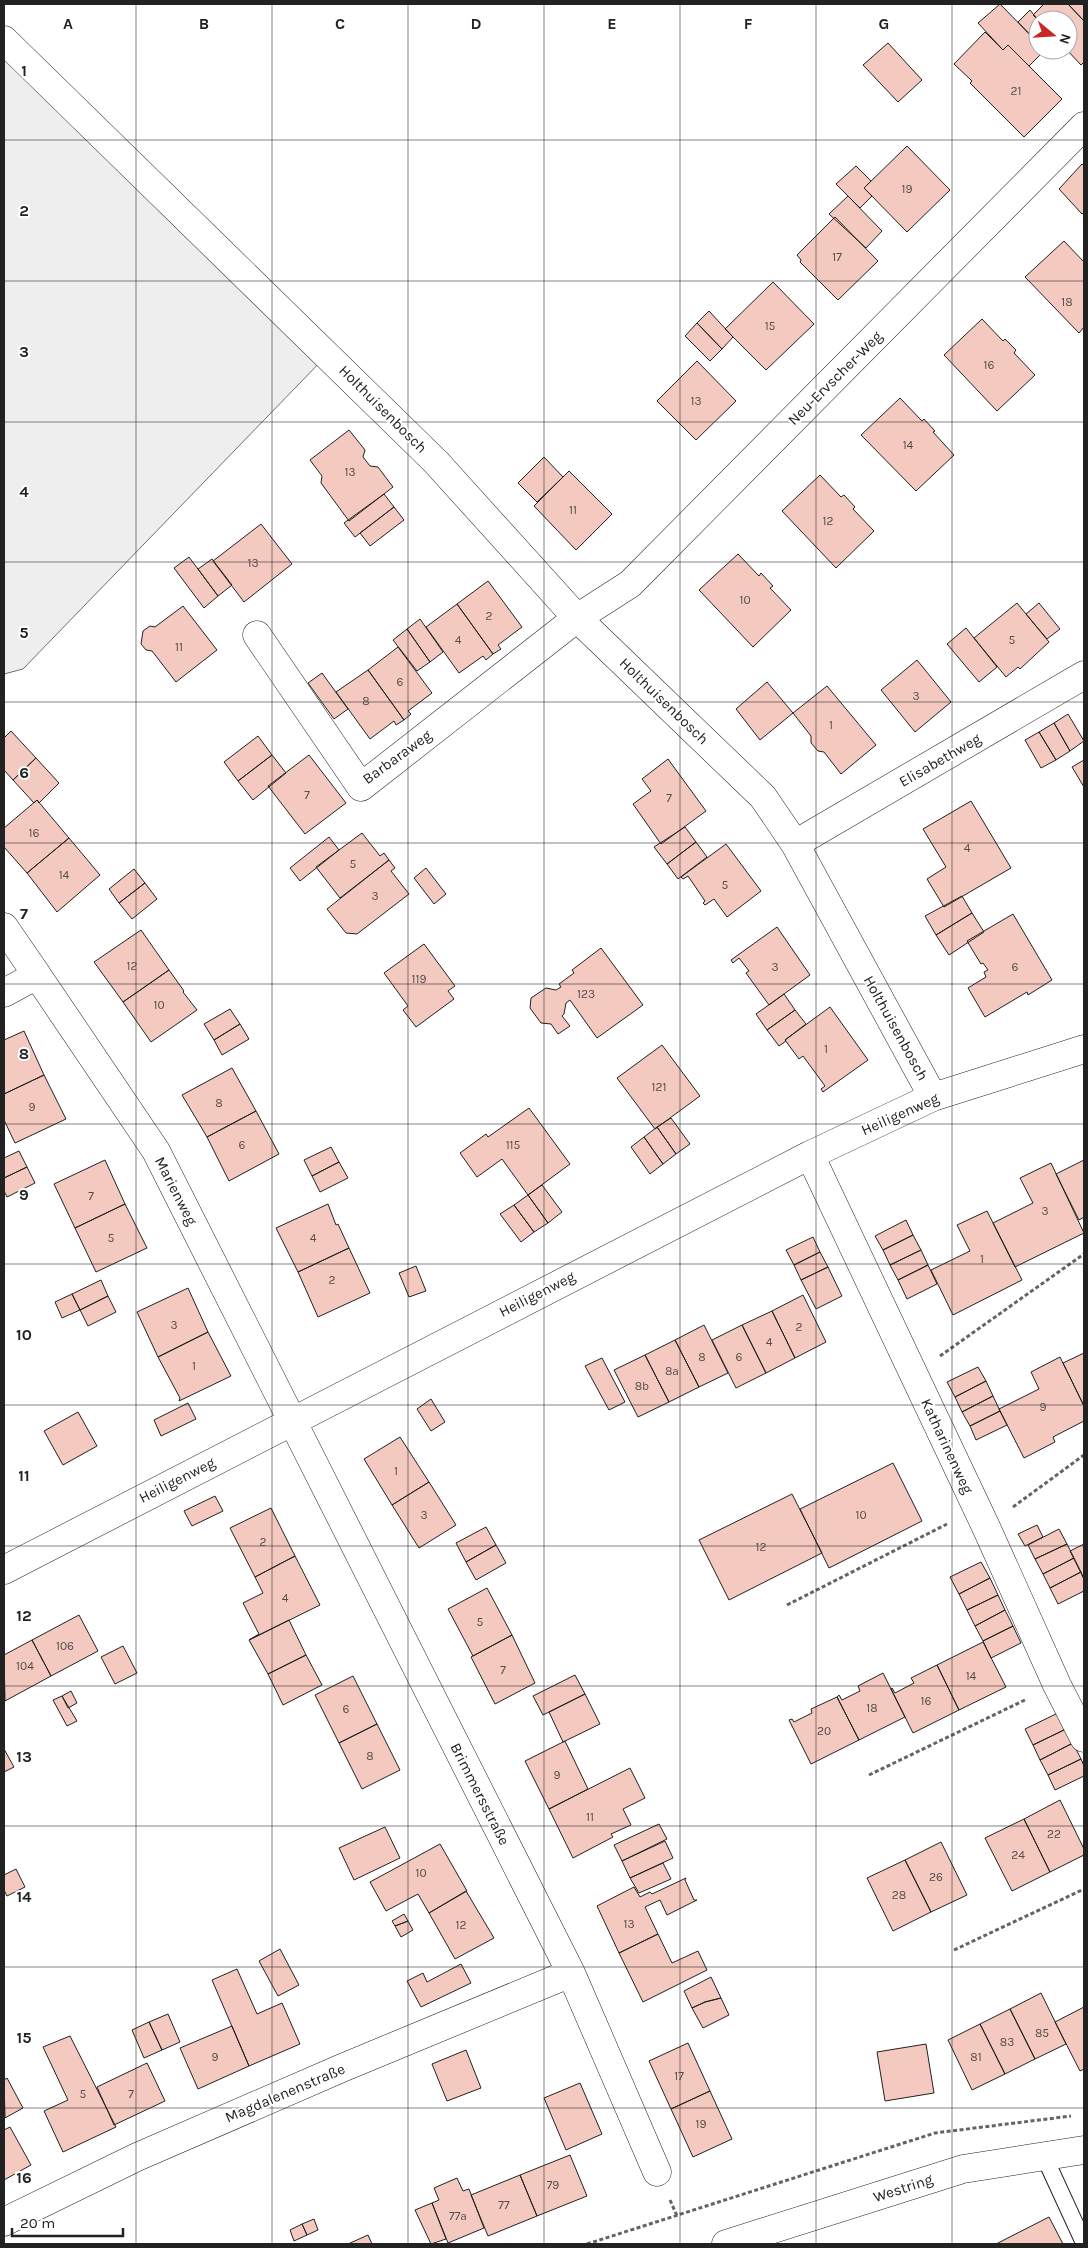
<svg xmlns="http://www.w3.org/2000/svg" width="1088" height="2248" font-family="Karla,sans-serif">
<style>
.green{fill:#eee;stroke:#6f6f6f}
.building{fill:#f3c9c0;stroke:#222}
.lines{fill:none;stroke-linecap:round;stroke-linejoin:round}
.service-casing{stroke:#222;stroke-width:18}
.minor-casing{stroke:#222;stroke-width:29}
.secondary-casing{stroke:#222;stroke-width:29}
.path{stroke:#646464;stroke-width:3;stroke-dasharray:4 2.5;stroke-linecap:butt}
.service{stroke:#fff;stroke-width:16}
.minor{stroke:#fff;stroke-width:28}
.secondary{stroke:#fff;stroke-width:28}
.grid{fill:none;stroke:#222;stroke-width:1;stroke-opacity:0.55}
.labels{text-anchor:middle;stroke-width:4;stroke-linejoin:round;paint-order:stroke}
.number-label{font-size:12px;fill:#564c4a}
.street-label{font-size:15px;fill:#222;stroke:#fff}
.grid-label{font-size:16px;text-anchor:middle;font-weight:bold;fill:#222;stroke:#fff;stroke-width:4;stroke-linejoin:round;paint-order:stroke}
</style>
<rect width="100%" height="100%" fill="#fff"/>
<path class="green" d="M4,40L328,354L23,669L4,674Z"/>
<path class="building" d="M1000,4L1038,43V50H1045L1029,66L1008,45L1003,50L978,23Z
M1044,4H1068L1084,21V62L1081,65L1067,50L1068,20H1038L1033,15Z
M1068,4H1084V21Z
M1030,10L1038,20V43L1018,22Z
M985,32L1003,50L1008,45L1062,99L1024,137L970,83L972,81L954,64Z
M888,43L922,80L898,102L863,65Z
M907,146L950,190L907,232L864,188Z
M1082,164L1084,166V212L1082,214L1059,189Z
M856,166L871,181L864,188L872,196L860,208L836,184Z
M848,196L882,231L866,248L829,214Z
M835,217L878,261L838,300L800,262L801,260L797,255Z
M1064,241L1084,262V327L1079,333L1025,277Z
M773,282L814,324L766,370L725,329Z
M709,311L733,337L722,349L697,323Z
M982,319L1003,341L1005,339L1016,350L1014,353L1035,375L997,411L944,355Z
M697,323L722,349L710,361L685,336Z
M697,361L736,401L696,440L657,401Z
M900,398L922,421L924,419L935,431L933,432L954,455L916,491L861,435Z
M349,430L365,450L363,457L370,466L378,467L393,487L349,521L321,483L322,476L310,460Z
M544,457L563,477L537,502L518,483Z
M569,471L612,514L576,550L534,506Z
M820,475L841,497L844,495L855,507L853,509L874,531L836,568L782,511Z
M384,494L394,507L355,537L344,523Z
M394,507L404,520L370,546L360,533Z
M261,524L292,564L244,602L213,561Z
M738,554L759,576L761,573L773,586L770,588L791,610L753,647L699,590Z
M189,557L218,596L204,608L174,568Z
M212,559L232,585L218,596L198,569Z
M488,581L522,627L498,645L501,649L493,654L457,604Z
M1017,603L1049,642L1020,669L1018,667L1006,677L974,638Z
M1039,603L1060,629L1047,639L1026,614Z
M457,604L493,654L486,660L483,656L459,673L426,627Z
M183,606L217,650L176,682L152,651L146,650L141,644L143,631L150,626L155,627Z
M420,619L443,652L430,662L407,629Z
M966,628L997,667L979,682L947,644Z
M407,629L430,662L417,671L393,640Z
M398,647L432,693L408,711L411,714L404,720L368,670Z
M917,660L951,702L915,732L881,690Z
M368,670L404,720L396,725L394,721L370,739L336,692Z
M322,673L348,709L334,719L308,683Z
M767,682L793,713L760,740L736,709Z
M827,686L876,745L841,774L824,752L818,751L811,743V736L793,713Z
M1068,714L1084,741L1070,751L1054,723Z
M1054,723L1070,751L1056,760L1039,732Z
M11,731L36,758L13,780L4,770V738Z
M1039,732L1056,760L1041,768L1025,740Z
M258,736L272,755L238,781L224,762Z
M272,755L286,773L253,800L238,781Z
M309,755L346,803L305,834L268,786Z
M36,758L59,783L39,803L37,800L34,803L13,780Z
M668,759L706,811L661,844L633,804L651,791L642,779Z
M1084,760V787L1072,767Z
M37,800L69,838L27,873L4,847V828Z
M971,801L1011,868L944,907L927,879L946,867L923,829Z
M685,827L696,842L667,864L654,847Z
M362,833L380,856L384,853L389,860L340,898L316,867Z
M329,837L339,850L300,881L290,868Z
M69,838L100,875L57,912L27,873Z
M696,842L707,857L678,879L667,864Z
M726,844L761,891L727,917L714,899L705,905L703,903L705,901L688,876L683,879L681,877Z
M389,860L395,868L391,871L409,894L357,934L346,933L327,909Z
M426,868L446,894L434,904L414,878Z
M134,869L145,883L119,903L109,889Z
M145,883L157,899L132,919L119,903Z
M962,896L972,913L936,935L925,916Z
M972,913L984,932L949,955L936,935Z
M1013,914L1052,980L1028,995L1027,992L985,1017L968,988L986,977L984,972L988,970L983,963L981,964L967,941Z
M777,927L810,975L769,1005L746,973L749,971L739,958L733,963L731,960Z
M141,930L169,970L123,1002L94,962Z
M424,944L455,986L448,991L454,999L416,1027L403,1010L408,1006L384,973Z
M601,948L643,1005L597,1038L570,1000L566,1003L564,1014L562,1016L570,1026L558,1034L551,1024L541,1023L530,1008L531,998L546,988L556,990L561,987L559,984L574,973L572,970Z
M169,970L184,991L183,992L197,1010L151,1042L123,1002Z
M784,994L795,1010L767,1030L756,1014Z
M830,1007L868,1060L823,1092L821,1089L825,1086L803,1056L799,1059L785,1040Z
M230,1009L240,1024L214,1040L204,1024Z
M795,1010L806,1024L785,1040L786,1041L779,1046L767,1030Z
M240,1024L249,1039L222,1055L214,1040Z
M24,1031L44,1075L4,1094V1040Z
M662,1045L700,1096L655,1129L617,1078Z
M232,1068L256,1111L207,1137L182,1095Z
M44,1075L66,1119L15,1143L4,1120V1094Z
M529,1108L570,1164L528,1195L502,1159L477,1177L460,1153L486,1134L488,1137Z
M256,1111L279,1154L229,1181L207,1137Z
M671,1118L690,1144L676,1154L657,1127Z
M657,1127L676,1154L663,1164L644,1137Z
M644,1137L663,1164L650,1174L631,1147Z
M331,1147L339,1162L312,1176L304,1160Z
M19,1151L27,1167L4,1178V1158Z
M105,1160L125,1204L75,1228L54,1184Z
M1084,1160V1217L1079,1220L1056,1174Z
M339,1162L348,1178L320,1192L312,1176Z
M1051,1163L1084,1233L1015,1267L993,1223L1033,1203L1020,1178Z
M27,1167L35,1183L7,1197L4,1191V1178Z
M542,1185L562,1212L548,1223L528,1195Z
M528,1195L548,1223L534,1232L514,1205Z
M125,1204L147,1248L96,1272L75,1228Z
M328,1204L336,1225L338,1224L349,1248L298,1272L276,1228Z
M514,1205L534,1232L521,1242L500,1214Z
M987,1211L1022,1280L953,1315L931,1270L970,1251L957,1225Z
M906,1220L913,1235L883,1250L875,1236Z
M913,1235L921,1250L890,1265L883,1250Z
M813,1237L820,1252L794,1265L786,1250Z
M349,1248L370,1293L318,1317L298,1272Z
M921,1250L928,1265L898,1280L890,1265Z
M820,1252L828,1267L801,1280L794,1265Z
M928,1265L937,1284L907,1299L898,1280Z
M416,1266L426,1291L409,1297L399,1273Z
M828,1267L842,1296L816,1309L801,1280Z
M101,1280L108,1296L80,1310L72,1294Z
M188,1288L208,1332L158,1357L137,1312Z
M72,1294L80,1310L62,1318L55,1302Z
M803,1295L826,1342L795,1358L772,1311Z
M108,1296L116,1312L88,1326L80,1310Z
M772,1311L795,1358L766,1373L742,1325Z
M704,1325L728,1373L699,1387L675,1340Z
M742,1325L766,1373L736,1388L712,1340Z
M208,1332L231,1376L179,1401L180,1398L158,1357Z
M675,1340L699,1387L669,1402L645,1355Z
M1084,1353V1406L1063,1363Z
M645,1355L669,1402L638,1417L614,1370Z
M1060,1357L1084,1406V1421L1053,1437L1055,1442L1024,1458L999,1409L1039,1389L1031,1372Z
M602,1358L625,1402L609,1410L585,1366Z
M978,1367L986,1381L955,1397L947,1382Z
M986,1381L993,1396L962,1412L955,1397Z
M993,1396L1000,1411L970,1426L962,1412Z
M431,1399L445,1422L431,1431L417,1409Z
M188,1403L196,1419L161,1436L154,1420Z
M1000,1411L1007,1425L976,1440L970,1426Z
M78,1412L97,1446L63,1465L44,1431Z
M400,1437L429,1482L392,1505L364,1459Z
M893,1463L922,1521L829,1568L800,1509Z
M429,1482L456,1525L419,1548L392,1505Z
M792,1494L822,1553L729,1600L699,1540Z
M215,1496L223,1511L192,1526L184,1511Z
M271,1508L295,1556L255,1577L230,1528Z
M1037,1525L1043,1537L1025,1546L1018,1534Z
M486,1527L496,1545L466,1562L456,1543Z
M1059,1529L1067,1544L1035,1559L1028,1545Z
M1067,1544L1074,1558L1043,1574L1035,1559Z
M1084,1544V1579L1070,1551Z
M496,1545L506,1563L476,1580L466,1562Z
M295,1556L320,1605L249,1640L259,1634L243,1603L263,1593L255,1577Z
M1074,1558L1081,1572L1050,1588L1043,1574Z
M981,1562L990,1578L959,1594L950,1577Z
M1081,1572L1084,1579V1591L1058,1604L1050,1588Z
M990,1578L998,1595L967,1610L959,1594Z
M487,1588L512,1635L473,1656L448,1609Z
M998,1595L1005,1610L975,1626L967,1610Z
M1005,1610L1013,1626L983,1641L975,1626Z
M79,1615L98,1651L51,1676L32,1640Z
M289,1620L306,1655L268,1674L249,1640Z
M1013,1626L1021,1643L991,1658L983,1641Z
M512,1635L535,1683L495,1704L471,1657Z
M32,1640L51,1676L5,1701L4,1655Z
M983,1642L1006,1687L959,1710L937,1665Z
M123,1646L137,1673L115,1684L101,1657Z
M306,1655L322,1685L283,1705L268,1674Z
M937,1665L959,1710L913,1733L891,1689L892,1688L895,1693L914,1683L911,1678Z
M883,1673L905,1717L859,1740L837,1697L839,1695L842,1700L860,1691L858,1686Z
M575,1675L585,1694L543,1715L533,1696Z
M353,1676L377,1724L339,1743L315,1695Z
M71,1691L77,1703L68,1708L62,1696Z
M585,1694L600,1724L563,1742L549,1712Z
M62,1696L77,1721L67,1726L53,1700Z
M837,1697L859,1740L811,1764L789,1720L792,1719L794,1722L812,1713L811,1709Z
M1058,1713L1066,1729L1033,1745L1025,1729Z
M377,1724L400,1770L362,1789L339,1743Z
M1066,1729L1073,1743L1040,1760L1033,1745Z
M565,1741L588,1789L549,1809L525,1761Z
M1073,1743L1081,1759L1048,1775L1040,1760Z
M4,1749L14,1767L4,1772Z
M1081,1759L1084,1766V1776L1055,1790L1048,1775Z
M630,1768L645,1798L623,1809L631,1825L611,1834L613,1837L573,1858L549,1809Z
M1060,1800L1084,1849V1855L1050,1872L1024,1819Z
M1024,1819L1050,1872L1012,1891L985,1838Z
M659,1824L667,1839L622,1861L614,1845Z
M385,1827L400,1858L354,1880L339,1848Z
M665,1841L673,1858L630,1878L622,1861Z
M941,1842L967,1895L931,1912L905,1860Z
M440,1844L467,1891L429,1913L418,1894L386,1911L370,1882Z
M905,1860L931,1912L893,1931L867,1878Z
M663,1863L671,1879L639,1893L630,1878Z
M16,1869L25,1887L7,1896L4,1890V1875Z
M686,1878L685,1880L694,1900H697L667,1915L660,1900L645,1907L658,1934L619,1953L597,1906L634,1887L640,1897L650,1892L652,1894Z
M466,1891L494,1938L455,1959L429,1913Z
M404,1914L408,1921L395,1926L392,1921Z
M408,1921L413,1930L401,1937L395,1926Z
M658,1934L672,1963L698,1951L707,1970L643,2002L619,1953Z
M280,1949L299,1985L278,1996L259,1961Z
M461,1964L471,1983L421,2007L407,1981L423,1973L427,1982Z
M237,1969L257,2014L282,2003L300,2044L249,2066L212,1980Z
M711,1977L721,1998L705,2002L692,2008L684,1991Z
M1041,1993L1066,2044L1035,2059L1010,2009Z
M721,1998L729,2015L703,2028L692,2008L705,2002Z
M1084,2007V2069L1080,2071L1055,2022Z
M1010,2009L1035,2059L1005,2074L980,2024Z
M168,2014L180,2042L162,2050L149,2022Z
M149,2022L162,2050L144,2058L132,2030Z
M980,2024L1005,2074L972,2090L948,2040Z
M232,2026L249,2066L198,2089L180,2048Z
M70,2036L116,2127L63,2152L44,2111L68,2100L43,2047Z
M688,2043L710,2091L671,2109L649,2061Z
M926,2044L934,2093L885,2101L877,2052Z
M466,2050L481,2088L447,2101L432,2064Z
M147,2063L165,2101L114,2125L97,2087Z
M7,2078L23,2108L5,2118L4,2080Z
M580,2083L602,2134L566,2150L544,2098Z
M710,2091L732,2139L693,2157L671,2109Z
M10,2127L31,2165L4,2180V2130Z
M570,2155L587,2196L537,2216L520,2175Z
M520,2175L537,2216L488,2236L471,2195Z
M457,2178L463,2191L469,2189L484,2228L448,2243L432,2203L439,2200L434,2188Z
M432,2203L446,2239L431,2244L415,2210Z
M1049,2217L1063,2244H996Z
M314,2219L318,2230L307,2235L302,2224Z
M302,2224L307,2235L294,2241L290,2230Z
M368,2235L372,2244H348Z"/>
<g class="lines">
<g class="service-casing">
<path id="service" d="M1044,2156L1084,2243"/>
</g>
<g class="minor-casing">
<path id="minor" d="M4,40L436,462L577,618L763,797L795,844L933,1097
M257,635L361,787L577,618L630,584L1084,126
M795,844L1084,675
M4,927L37,975
M4,993L37,975L156,1151L571,1973L657,2172
M810,1155L986,1527L1057,1685L1084,1738
M4,1570L810,1155L933,1097L1084,1049
M4,2222L137,2157L342,2068L571,1973"/>
</g>
<g class="secondary-casing">
<path id="secondary" d="M726,2244L963,2169L1084,2150"/>
</g>
<path class="path" d="M940,1356L1084,1254
M1013,1507L1084,1455
M787,1605L947,1524
M869,1775L1027,1699
M954,1950L1084,1889
M670,2200L677,2216
M587,2244L935,2133L1071,2116"/>
<use href="#service" class="service"/>
<use href="#minor" class="minor"/>
<use href="#secondary" class="secondary"/>
</g>
<path class="grid" d="M136,4V2244M272,4V2244M408,4V2244M544,4V2244M680,4V2244M816,4V2244M952,4V2244M4,140H1084M4,281H1084M4,422H1084M4,562H1084M4,702H1084M4,843H1084M4,984H1084M4,1124H1084M4,1264H1084M4,1405H1084M4,1546H1084M4,1686H1084M4,1826H1084M4,1967H1084M4,2108H1084"/>
<g class="labels">
<g class="number-label">
<text x="1016" y="95">21</text>
<text x="907" y="193">19</text>
<text x="837" y="261">17</text>
<text x="1067" y="306">18</text>
<text x="770" y="330">15</text>
<text x="989" y="369">16</text>
<text x="696" y="405">13</text>
<text x="908" y="449">14</text>
<text x="350" y="476">13</text>
<text x="573" y="514">11</text>
<text x="828" y="525">12</text>
<text x="253" y="567">13</text>
<text x="745" y="604">10</text>
<text x="489" y="620">2</text>
<text x="458" y="644">4</text>
<text x="1012" y="644">5</text>
<text x="179" y="651">11</text>
<text x="400" y="686">6</text>
<text x="916" y="700">3</text>
<text x="366" y="705">8</text>
<text x="831" y="729">1</text>
<text x="307" y="799">7</text>
<text x="669" y="802">7</text>
<text x="34" y="837">16</text>
<text x="967" y="852">4</text>
<text x="353" y="868">5</text>
<text x="64" y="879">14</text>
<text x="725" y="889">5</text>
<text x="375" y="900">3</text>
<text x="132" y="970">12</text>
<text x="775" y="971">3</text>
<text x="1015" y="971">6</text>
<text x="419" y="983">119</text>
<text x="586" y="998">123</text>
<text x="159" y="1009">10</text>
<text x="826" y="1053">1</text>
<text x="659" y="1091">121</text>
<text x="219" y="1107">8</text>
<text x="32" y="1111">9</text>
<text x="242" y="1149">6</text>
<text x="513" y="1149">115</text>
<text x="91" y="1200">7</text>
<text x="1045" y="1215">3</text>
<text x="111" y="1242">5</text>
<text x="313" y="1242">4</text>
<text x="982" y="1263">1</text>
<text x="332" y="1284">2</text>
<text x="174" y="1329">3</text>
<text x="799" y="1331">2</text>
<text x="769" y="1346">4</text>
<text x="702" y="1361">8</text>
<text x="739" y="1361">6</text>
<text x="194" y="1370">1</text>
<text x="672" y="1375">8a</text>
<text x="642" y="1390">8b</text>
<text x="1043" y="1411">9</text>
<text x="396" y="1475">1</text>
<text x="424" y="1519">3</text>
<text x="861" y="1519">10</text>
<text x="263" y="1546">2</text>
<text x="761" y="1551">12</text>
<text x="285" y="1602">4</text>
<text x="480" y="1626">5</text>
<text x="65" y="1650">106</text>
<text x="25" y="1670">104</text>
<text x="503" y="1674">7</text>
<text x="971" y="1680">14</text>
<text x="926" y="1705">16</text>
<text x="872" y="1712">18</text>
<text x="346" y="1713">6</text>
<text x="824" y="1735">20</text>
<text x="370" y="1760">8</text>
<text x="557" y="1779">9</text>
<text x="590" y="1821">11</text>
<text x="1054" y="1838">22</text>
<text x="1018" y="1859">24</text>
<text x="421" y="1877">10</text>
<text x="936" y="1881">26</text>
<text x="899" y="1899">28</text>
<text x="629" y="1928">13</text>
<text x="461" y="1929">12</text>
<text x="1042" y="2037">85</text>
<text x="1007" y="2046">83</text>
<text x="215" y="2061">9</text>
<text x="976" y="2061">81</text>
<text x="679" y="2080">17</text>
<text x="83" y="2098">5</text>
<text x="131" y="2098">7</text>
<text x="701" y="2128">19</text>
<text x="553" y="2189">79</text>
<text x="504" y="2209">77</text>
<text x="458" y="2220">77a</text>
</g>
<g class="street-label">
<text transform="translate(835 378) rotate(-45)" y="5">Neu-Ervscher-Weg</text>
<text transform="translate(383 409) rotate(45)" y="5">Holthuisenbosch</text>
<text transform="translate(664 701) rotate(44)" y="5">Holthuisenbosch</text>
<text transform="translate(397 757) rotate(-36)" y="5">Barbaraweg</text>
<text transform="translate(940 760) rotate(-30)" y="5">Elisabethweg</text>
<text transform="translate(896 1028) rotate(61)" y="5">Holthuisenbosch</text>
<text transform="translate(900 1114) rotate(-24)" y="5">Heiligenweg</text>
<text transform="translate(176 1191) rotate(63)" y="5">Marienweg</text>
<text transform="translate(537 1294) rotate(-27)" y="5">Heiligenweg</text>
<text transform="translate(947 1446) rotate(65)" y="5">Katharinenweg</text>
<text transform="translate(177 1480) rotate(-27)" y="5">Heiligenweg</text>
<text transform="translate(480 1794) rotate(63)" y="5">Brimmersstraße</text>
<text transform="translate(285 2093) rotate(-23)" y="5">Magdalenenstraße</text>
<text transform="translate(903 2188) rotate(-18)" y="5">Westring</text>
</g>
</g>
<g class="grid-label">
<text x="68" y="29">A</text>
<text x="204" y="29">B</text>
<text x="340" y="29">C</text>
<text x="476" y="29">D</text>
<text x="612" y="29">E</text>
<text x="748" y="29">F</text>
<text x="884" y="29">G</text>
<text x="24" y="76">1</text>
<text x="24" y="216">2</text>
<text x="24" y="357">3</text>
<text x="24" y="497">4</text>
<text x="24" y="638">5</text>
<text x="24" y="778">6</text>
<text x="24" y="919">7</text>
<text x="24" y="1059">8</text>
<text x="24" y="1200">9</text>
<text x="24" y="1340">10</text>
<text x="24" y="1481">11</text>
<text x="24" y="1621">12</text>
<text x="24" y="1762">13</text>
<text x="24" y="1902">14</text>
<text x="24" y="2043">15</text>
<text x="24" y="2183">16</text>
</g>
<rect width="1088" height="2248" fill="none" stroke="#222222" stroke-width="10"/>
<g transform="translate(1053 35) rotate(108)"><circle r="24" fill="#ffffff" stroke="#a7a7a7"/>
<path d="M0-4L9 19L0 12L-9 19Z" fill="#c62828"/>
<text y="-8" font-size="14" font-weight="bold" text-anchor="middle" fill="#222222">N</text>
</g>
<path d="M12 2228v8h111v-8" fill="none" stroke="#222222" stroke-width="2.5"/>
<text x="20" y="2228" font-size="15" fill="#222222" stroke="#ffffff" stroke-width="4" paint-order="stroke">20 m</text>
</svg>
